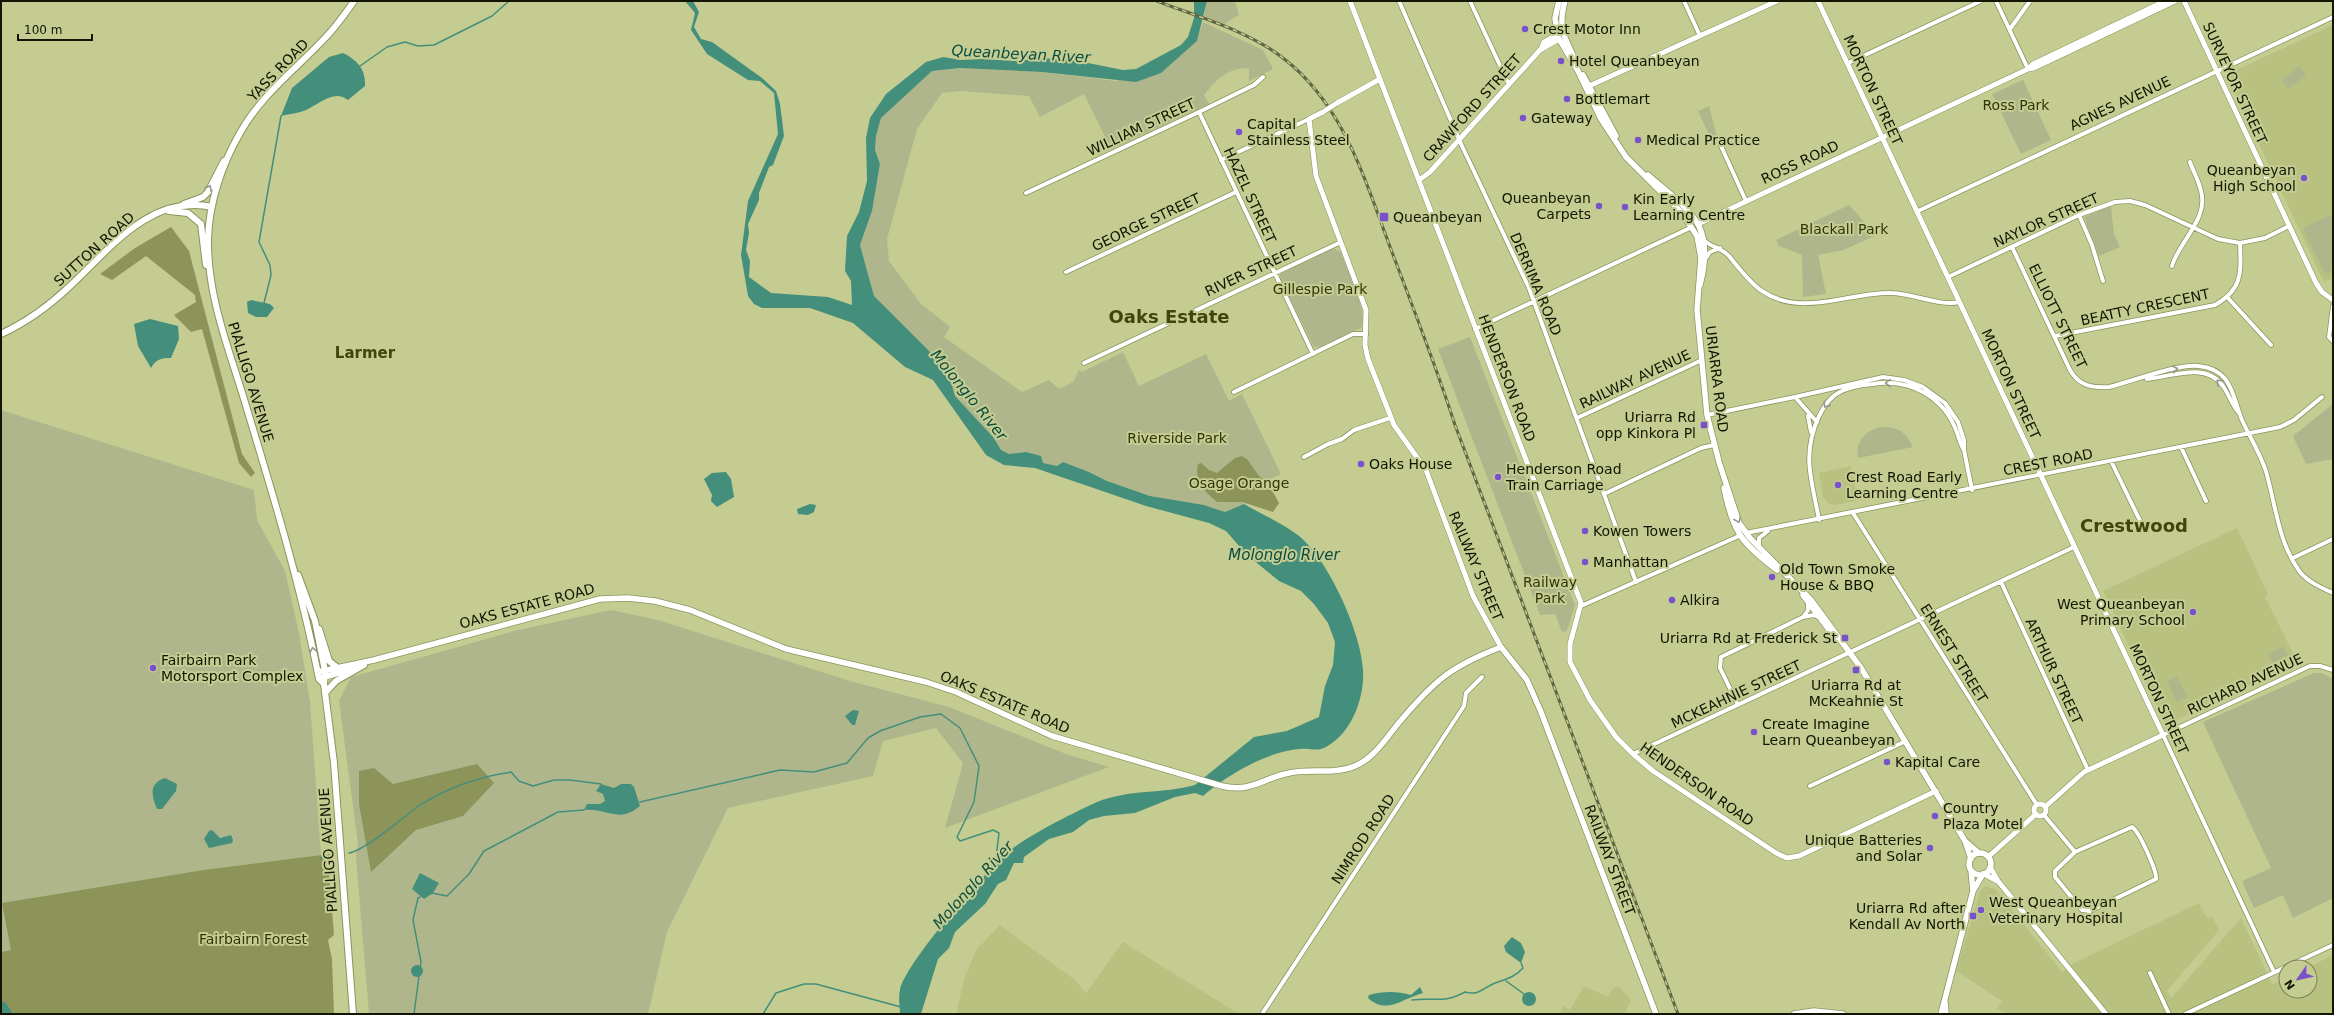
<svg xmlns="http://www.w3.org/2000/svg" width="2334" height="1015" font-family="'DejaVu Sans',sans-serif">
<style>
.built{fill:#b8c180}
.green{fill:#b0b68b}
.forest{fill:#8d945a}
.water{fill:#448f7c}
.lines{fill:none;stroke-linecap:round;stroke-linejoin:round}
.stream{stroke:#448f7c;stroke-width:1.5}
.minor-casing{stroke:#8c945c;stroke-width:5.5}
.tertiary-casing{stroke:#8c945c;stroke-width:6}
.secondary-casing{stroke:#8c945c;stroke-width:7}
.primary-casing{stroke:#8c945c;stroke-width:8}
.minor{stroke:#fff;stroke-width:4}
.tertiary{stroke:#fff;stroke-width:5}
.secondary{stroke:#fff;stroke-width:5.5}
.primary{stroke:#fff;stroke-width:6}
.rail-casing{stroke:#616642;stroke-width:3}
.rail{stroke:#c4cc92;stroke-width:1.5;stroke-dasharray:4.5;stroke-linecap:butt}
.tertiary-bridge-casing{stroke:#8c945c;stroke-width:6;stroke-linecap:butt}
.tertiary-bridge{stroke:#fff;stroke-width:5}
.oneway{stroke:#95968d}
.poi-dot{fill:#7952cb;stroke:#c4cc92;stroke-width:1.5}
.labels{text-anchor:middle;stroke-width:4;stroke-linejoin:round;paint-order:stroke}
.poi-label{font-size:14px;fill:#131502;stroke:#c4cc92;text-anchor:start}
.street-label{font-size:14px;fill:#131502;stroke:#c4cc92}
.park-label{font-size:14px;fill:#303504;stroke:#c4cc92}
.water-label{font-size:15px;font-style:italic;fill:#0a4c3f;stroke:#c4cc92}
.neighbourhood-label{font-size:15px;font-weight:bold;fill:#40450b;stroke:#c4cc92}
.district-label{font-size:18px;font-weight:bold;fill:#40450b;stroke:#c4cc92}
</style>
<rect width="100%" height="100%" fill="#c4cc92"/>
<path class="built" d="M2333,25V278L2324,282L2228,78L2230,73Z
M1851,466L1858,500L1836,505L1829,504L1823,497L1819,473Z
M2237,528L2268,594L2265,597L2298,663L2168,724L2165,723L2103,591Z
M1985,886L1995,889L2062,972L2074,963L2199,903L2207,918L2212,916L2219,930L2167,991L2171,998L2241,918L2272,984L2286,978V991H2310L2309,967L2333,955V1014H2007L1997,1008L2002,1001L1956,971L1980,892Z
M1000,925L1075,980L1086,993L1123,942L1239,1014H956L965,976L977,949Z
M1584,986L1608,997L1612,989L1618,986L1631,1000L1625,1014H1559L1563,1006L1570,1010Z"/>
<path class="green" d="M1207,1H1235L1239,15L1224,24L1204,16Z
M1203,22L1263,50L1273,69L1249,81V68C1227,68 1217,79 1204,95L1209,104L1111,149L1084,94L1040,117L1029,96L961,91L942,93L917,129L887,239L889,261L921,304L950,327L944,337L1022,392L1049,380L1059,389L1073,382L1079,370L1082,372L1123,352L1139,386L1206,354L1229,401L1242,394L1281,474L1246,491L1244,504L1225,512L1204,505L1150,496L1107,481L1089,472L1063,462L1057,466L1043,463L1026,452L1009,454L1000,450L993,437L955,396L950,379L874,296L860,245L872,211L880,164L875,150L876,136L881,118L932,71L960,68L1042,72L1115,81L1161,73L1197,41Z
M2299,66L2306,75L2288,89L2282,80Z
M2023,80L2051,140L2021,154L1992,94Z
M1709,106L1717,138L1712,141L1698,111Z
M1849,205L1876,235L1844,250L1818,255L1826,294L1803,297L1802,255L1779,246L1776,240Z
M2111,206L2114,234L2120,247L2099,256L2084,217Z
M2333,214V270L2325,274L2303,228Z
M1332,248L1341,252C1347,269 1369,312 1361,328L1319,347H1314L1280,278V274Z
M1470,337L1575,605L1567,631L1562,632L1555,614L1540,615L1438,349Z
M2333,404V459L2306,464L2293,436Z
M1,410L254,490L257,520L285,571L299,633L310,702L321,855L203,870L3,903L12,950L1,952Z
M1881,427C1898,426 1906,432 1913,447L1858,458C1855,442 1866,430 1881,427Z
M611,610L658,620L850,681L949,707L1066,754L1109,767L945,828L963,763L936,728L883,741L873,776L728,808L667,932L648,1014H369L356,857L358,844L339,701L351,677L514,631Z
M2284,647L2288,655L2272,663L2268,654Z
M2314,673H2322L2333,679V898L2293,918L2283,895L2254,908L2242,881L2271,868L2203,722Z
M2177,676L2187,697L2177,702L2167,681Z"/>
<path class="forest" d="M171,227L189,251L242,454L255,473L251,477L239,463L202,329L191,332L174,315L196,302L195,295L146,256L112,280L100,274L135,248Z
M1242,456L1247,459L1259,476L1268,483L1279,503L1273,512L1242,502H1217C1205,492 1194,481 1198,464L1201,463L1209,470L1217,473L1235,458Z
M477,764L494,783L463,816L416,830L371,872L359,804V771L374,768L393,784Z
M321,855L328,859L334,935L328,940L332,959L334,1014H1V952L11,950L2,903L203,870Z"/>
<path class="water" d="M685,1H693L699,12L694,27L701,39L712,42L762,78L776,91L780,104L784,136L773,165L769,167L759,193V200L748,224L749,233L746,250L750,261L749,277L771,293L828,297L852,305L851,281L845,271L847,236L859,212L867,181L866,138L870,118L886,94L926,62L943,57L961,60L982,59L1015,61L1042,58L1078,61L1123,70L1136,69L1181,45L1188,37L1194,18V1H1207L1197,41L1161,73L1136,82L1042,72L960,68L932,71L881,118L876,136L875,150L880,164L872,211L860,245L874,296L929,351L950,379L955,396L993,437L1001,450L1009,454L1026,452L1041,456L1043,463L1057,466L1063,462L1089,472L1107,481L1150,496L1204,505L1225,512L1244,504C1261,514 1283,523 1299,536C1328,559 1361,632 1363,669C1365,697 1352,733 1326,747C1317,752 1309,748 1300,749C1268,751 1227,775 1203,796L1195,793L1175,797L1135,813L1104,816L1089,820L1073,832L1049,839L1024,857L1023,863H1014L1006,880L998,884L985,904L955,932L949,948L938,959L921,1014H900C900,1006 898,997 900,990C904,965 986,871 1008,852C1027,836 1073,813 1097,802C1129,789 1163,794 1195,785L1254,737L1287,731L1319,717L1325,686L1333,665L1335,642L1328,623L1314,604L1301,591L1279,581L1246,554L1226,531L1209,523L1146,506L1035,468L1004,465L986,455L933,380L905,367L853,323L810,308H762L754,304L748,296L741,255L748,201L778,134L774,93L760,81L748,80L707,54L691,30L695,13Z
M343,53C357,60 366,69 365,86L348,100C334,89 320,104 306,110C299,113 289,114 281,116L292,88L329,57Z
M251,300L270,304L274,308L267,317H256L248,313L247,302Z
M150,319L178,326L179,339L171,358C161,358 156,359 151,368L138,346L134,324Z
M726,472L731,479L734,497L717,507L711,501L712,495L704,479L712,473Z
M810,504L816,505L814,512L808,515L798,514L797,509Z
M853,710L859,711L855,725H852L845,716Z
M165,778L177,784L176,791L162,809H157C151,795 149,783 165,778Z
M601,784L614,788L621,784H631L634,787L640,806C618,824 608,808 584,810L587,804H600L605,801L603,794L596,791Z
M212,830L220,838L231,835L233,840L232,843L209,848L204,839L209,831Z
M420,873L439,883L433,893L424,899L412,889Z
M1512,937L1521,943L1525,952L1521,963L1506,952L1504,946Z
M411 971a6 6 0 1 1 12 0a6 6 0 1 1-12 0Z
M1420,987L1423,993C1401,999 1387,1015 1368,998L1369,995C1383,991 1397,991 1411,995Z
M1522 999a7 7 0 1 1 14 0a7 7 0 1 1-14 0Z
M1,1002H5L13,1014H1Z"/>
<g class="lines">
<path class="stream" d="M360,66L387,47L405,42L418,46L434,45L492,16L509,1
M264,303L271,275L270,265L259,242L281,116
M640,802L780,770L814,772L847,763L868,738L880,731L920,717L941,714L960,728L979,766L974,802L957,837L960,841L993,830L999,833L995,866
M349,853C364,851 403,818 417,807C444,789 480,776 511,772L519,781L533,786L554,780H570L601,784
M320,858L329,855
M432,893L447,896L469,874L484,851L558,812L584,810
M420,969L421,962L413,920L418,898L420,897
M1506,981L1524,994
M1412,1000C1435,997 1443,1004 1465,992C1479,996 1483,988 1495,983C1506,979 1514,978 1523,968L1521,963
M414,1014L419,976
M763,1014L776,993L804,984H816L901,1007"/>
<g class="minor-casing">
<path id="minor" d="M1399,1L1462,146L1529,288L1636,582
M1470,1L1509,85
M1684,1L1700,36
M1996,1L2028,69
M2010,29L2030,1
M1848,63L1981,1
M1199,112L1313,354
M1721,146L1746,201
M1221,160L1309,119
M1026,193L1199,112L1254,85L1263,77
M1918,211L2333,17
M2079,215L2092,245L2103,281
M1704,240C1708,246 1722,248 1729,256C1739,268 1749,282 1762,291C1802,318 1848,292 1891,293C1911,293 1942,307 1959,302
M2012,247L2070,370C2079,386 2092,388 2109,387C2133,381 2176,364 2198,366C2232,369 2232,395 2242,420C2250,438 2262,456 2267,475C2276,508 2279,544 2300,572C2308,582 2322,588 2333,593
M1706,258L1710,252L1720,248
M2172,266C2179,241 2209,219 2201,191C2199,181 2193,171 2190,162
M1066,272L1236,192
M1948,277L2079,215L2115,202L2130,201L2145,205L2218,239L2240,243L2265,238L2289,226
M2228,298L2271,345
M2333,306L2329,337L2333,341
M1475,329L1692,227
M2055,336L2215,305C2243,289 2241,273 2240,243
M1084,363L1341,242
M2147,379C2171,377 2205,361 2223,386C2229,395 2232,405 2239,413
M1234,392L1353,334H1366
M1795,397L1883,377L1904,380L1923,387L1945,403L1958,422L1964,440V450L1972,490
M1707,415L1795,397L1817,422
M1808,416L1811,432
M1577,418L1702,360
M2181,447L2206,501
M1304,457L1328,444L1342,439L1354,430L1390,418
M2111,461L2145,531
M1604,494L1701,448L1714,445
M1853,513L2037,805
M1819,520C1812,480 1801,456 1819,416C1823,408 1829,398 1838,393C1848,387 1862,385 1873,384C1896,380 1920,386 1938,403C1946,410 1952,420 1956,430C1959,437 1960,444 1964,450
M1746,533L2280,427L2294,420L2322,397
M1759,547V538L1768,531
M2293,558L2333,539
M2001,582L2088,770
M1581,606L1739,536
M1804,616L1808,610V603
M1738,705L1720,668L1721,657L1803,617L1814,615L1818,617
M1633,754L2074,547
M1810,786L1906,741
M2044,815L2075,852
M2132,827C2139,831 2157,871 2156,879L2090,911L2082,910L2055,877V871L2075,852Z
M2274,972L2163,735L2310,666H2320L2333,670
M2150,973L2169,1014
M1262,1014L1464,706L1466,693L1482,677
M2185,1014L2333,945"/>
</g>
<g class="tertiary-casing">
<path id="tertiary" d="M1350,1L1581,603L1570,644V662L1590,700L1616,737L1633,754L1653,771L1776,853L1787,858L1799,856L1936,791
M1818,1L2163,735L2084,772L2045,807
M2184,1L2316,283L2322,292L2333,300
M1541,49L1544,42L1557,35
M2028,69L2034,68L2175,1
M1589,86L1777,1
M1337,103L1380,79
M1323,112L1309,119L1316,176L1366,310L1365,345L1368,359L1394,425L1426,470L1473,596L1501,647
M1419,180L1430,172L1540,50L1559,39
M1698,224L2028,69L2033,64L2165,1
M2034 810a6 6 0 1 1 12 0a6 6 0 1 1-12 0Z
M1988,857L2036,814
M1990,867L1998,881L2106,1014
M1984,874L1997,881"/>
</g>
<g class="secondary-casing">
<path id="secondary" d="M1559,1L1555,18L1558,37L1578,71L1601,119L1626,157L1682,213L1697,236L1701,258L1697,310L1707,415L1719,462L1739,523L1750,538L1811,600L1861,668L1965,841L1971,859
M1565,1C1558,26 1563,36 1575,59
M1583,75L1616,136
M1648,175C1690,212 1716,223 1700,285
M1724,488C1733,532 1741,543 1777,570
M1803,595L1836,639
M318,672L374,660L600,599L628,598L655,601L690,610L786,649L926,682L956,692L1052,736L1222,786C1251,793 1263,778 1289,773C1310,768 1334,775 1355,766C1375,758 1388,735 1402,719C1436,679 1452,666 1501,647L1527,680L1541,712L1656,1014
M321,678L353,669
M1965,841L1979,853
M1969 864a11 11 0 1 1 22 0a11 11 0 1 1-22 0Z
M1971,870L1973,891
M1945,1002L1946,1014
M1794,1014L1814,1011L1843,1014
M1941,1014L1973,891L1983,874"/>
</g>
<g class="primary-casing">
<path id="primary" d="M184,204L203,197L208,192L224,161
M169,211L188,213L201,224L206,265
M1,334C27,322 50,305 70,286C110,249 150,194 212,207
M298,575L315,621L325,671L324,684L334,763L353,1014
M319,629L329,661L338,668
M324,684L319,679C301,587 274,498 247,409C231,354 207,298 208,239C209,203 222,164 240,133C261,95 295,70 324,39C336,27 345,14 354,1
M325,693L336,681L364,665"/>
</g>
<use href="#minor" class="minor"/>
<use href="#tertiary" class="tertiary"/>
<use href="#secondary" class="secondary"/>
<use href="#primary" class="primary"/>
<g class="rail-casing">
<path id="rail" d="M1157,1C1198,17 1247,30 1283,58C1347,107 1367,188 1395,260C1416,315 1437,369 1455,425L1678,1014"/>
</g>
<use href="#rail" class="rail"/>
<g class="tertiary-bridge-casing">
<path id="tertiary-bridge" d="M1323,112L1337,103"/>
</g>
<use href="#tertiary-bridge" class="tertiary-bridge"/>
</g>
<defs><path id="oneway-chevron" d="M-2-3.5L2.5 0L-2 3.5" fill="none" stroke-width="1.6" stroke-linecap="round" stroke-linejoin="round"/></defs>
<g class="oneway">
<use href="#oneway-chevron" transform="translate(209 188) rotate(-61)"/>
<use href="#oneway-chevron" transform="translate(2175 369) rotate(-13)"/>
<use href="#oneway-chevron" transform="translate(2219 382) rotate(-137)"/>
<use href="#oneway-chevron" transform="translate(1888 383) rotate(-178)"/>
<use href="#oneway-chevron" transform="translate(1826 405) rotate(125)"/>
<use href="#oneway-chevron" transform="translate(1738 520) rotate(68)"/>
<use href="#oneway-chevron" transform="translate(313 650) rotate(-102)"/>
</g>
<g class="poi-dot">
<circle cx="1525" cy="29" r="4"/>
<circle cx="1561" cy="61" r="4"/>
<circle cx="1567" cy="99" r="4"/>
<circle cx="1523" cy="118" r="4"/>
<circle cx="1239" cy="132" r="4"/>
<circle cx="1638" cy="140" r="4"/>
<circle cx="2304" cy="178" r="4"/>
<circle cx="1599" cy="206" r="4"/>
<circle cx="1625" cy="207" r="4"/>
<rect x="1379" y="212" width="10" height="10" rx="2"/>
<rect x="1700" y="421" width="8" height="8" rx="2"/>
<circle cx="1361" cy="464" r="4"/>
<circle cx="1498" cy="477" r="4"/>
<circle cx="1838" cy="485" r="4"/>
<circle cx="1585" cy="531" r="4"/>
<circle cx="1585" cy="562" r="4"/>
<circle cx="1772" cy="577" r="4"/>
<circle cx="1672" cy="600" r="4"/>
<circle cx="2193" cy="612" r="4"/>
<rect x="1841" y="634" width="8" height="8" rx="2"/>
<circle cx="153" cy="668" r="4"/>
<rect x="1852" y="666" width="8" height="8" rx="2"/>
<circle cx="1754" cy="732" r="4"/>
<circle cx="1887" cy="762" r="4"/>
<circle cx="1935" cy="816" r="4"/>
<circle cx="1930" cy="848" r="4"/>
<circle cx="1981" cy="910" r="4"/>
<rect x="1969" y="912" width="8" height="8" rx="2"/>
</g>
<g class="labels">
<g class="poi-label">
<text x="1533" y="34">Crest Motor Inn</text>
<text x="1569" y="66">Hotel Queanbeyan</text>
<text x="1575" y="104">Bottlemart</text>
<text x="1531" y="123">Gateway</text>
<text x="1247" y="129">Capital<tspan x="1247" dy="16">Stainless Steel</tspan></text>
<text x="1646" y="145">Medical Practice</text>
<text x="2296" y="175" text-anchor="end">Queanbeyan<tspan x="2296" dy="16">High School</tspan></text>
<text x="1591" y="203" text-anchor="end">Queanbeyan<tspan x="1591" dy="16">Carpets</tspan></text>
<text x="1633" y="204">Kin Early<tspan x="1633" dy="16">Learning Centre</tspan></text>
<text x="1393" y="222">Queanbeyan</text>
<text x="1696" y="422" text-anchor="end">Uriarra Rd<tspan x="1696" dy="16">opp Kinkora Pl</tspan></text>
<text x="1369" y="469">Oaks House</text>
<text x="1506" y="474">Henderson Road<tspan x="1506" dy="16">Train Carriage</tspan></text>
<text x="1846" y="482">Crest Road Early<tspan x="1846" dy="16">Learning Centre</tspan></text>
<text x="1593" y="536">Kowen Towers</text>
<text x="1593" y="567">Manhattan</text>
<text x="1780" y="574">Old Town Smoke<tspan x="1780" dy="16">House &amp; BBQ</tspan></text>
<text x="1680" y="605">Alkira</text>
<text x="2185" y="609" text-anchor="end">West Queanbeyan<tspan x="2185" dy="16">Primary School</tspan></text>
<text x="1837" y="643" text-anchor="end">Uriarra Rd at Frederick St</text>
<text x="161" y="665">Fairbairn Park<tspan x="161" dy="16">Motorsport Complex</tspan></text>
<text x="1856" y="690" text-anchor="middle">Uriarra Rd at<tspan x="1856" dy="16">McKeahnie St</tspan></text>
<text x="1762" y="729">Create Imagine<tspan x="1762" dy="16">Learn Queanbeyan</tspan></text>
<text x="1895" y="767">Kapital Care</text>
<text x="1943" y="813">Country<tspan x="1943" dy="16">Plaza Motel</tspan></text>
<text x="1922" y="845" text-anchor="end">Unique Batteries<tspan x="1922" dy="16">and Solar</tspan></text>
<text x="1989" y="907">West Queanbeyan<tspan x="1989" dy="16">Veterinary Hospital</tspan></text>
<text x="1965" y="913" text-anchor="end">Uriarra Rd after<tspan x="1965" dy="16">Kendall Av North</tspan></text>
</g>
<g class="street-label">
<text transform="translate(278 70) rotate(-46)" y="5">YASS ROAD</text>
<text transform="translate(2235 83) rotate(65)" y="5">SURVEYOR STREET</text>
<text transform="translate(1873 90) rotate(65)" y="5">MORTON STREET</text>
<text transform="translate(2120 103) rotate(-25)" y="5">AGNES AVENUE</text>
<text transform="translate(1472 108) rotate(-48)" y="5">CRAWFORD STREET</text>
<text transform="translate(1141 127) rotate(-25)" y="5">WILLIAM STREET</text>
<text transform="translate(1800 162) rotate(-25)" y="5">ROSS ROAD</text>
<text transform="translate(1250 195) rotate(65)" y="5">HAZEL STREET</text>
<text transform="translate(2046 220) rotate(-24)" y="5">NAYLOR STREET</text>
<text transform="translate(1146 222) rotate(-25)" y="5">GEORGE STREET</text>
<text transform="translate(94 249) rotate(-42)" y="5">SUTTON ROAD</text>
<text transform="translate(1251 271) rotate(-25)" y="5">RIVER STREET</text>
<text transform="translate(1536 284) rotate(67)" y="5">DERRIMA ROAD</text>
<text transform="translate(2145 307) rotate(-12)" y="5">BEATTY CRESCENT</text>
<text transform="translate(2058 316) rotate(64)" y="5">ELLIOTT STREET</text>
<text transform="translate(1507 378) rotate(69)" y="5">HENDERSON ROAD</text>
<text transform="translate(1635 379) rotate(-25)" y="5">RAILWAY AVENUE</text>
<text transform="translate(1717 379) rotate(83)" y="5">URIARRA ROAD</text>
<text transform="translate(251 382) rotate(73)" y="5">PIALLIGO AVENUE</text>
<text transform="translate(2011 384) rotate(65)" y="5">MORTON STREET</text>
<text transform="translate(2048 462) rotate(-11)" y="5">CREST ROAD</text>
<text transform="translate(1476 566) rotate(67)" y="5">RAILWAY STREET</text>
<text transform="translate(527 606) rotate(-15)" y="5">OAKS ESTATE ROAD</text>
<text transform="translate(1954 653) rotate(58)" y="5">ERNEST STREET</text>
<text transform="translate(2054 671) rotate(65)" y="5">ARTHUR STREET</text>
<text transform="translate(2245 684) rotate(-25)" y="5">RICHARD AVENUE</text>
<text transform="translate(1736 694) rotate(-25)" y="5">MCKEAHNIE STREET</text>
<text transform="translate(2159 699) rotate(65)" y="5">MORTON STREET</text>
<text transform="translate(1005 702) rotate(23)" y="5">OAKS ESTATE ROAD</text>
<text transform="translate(1697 784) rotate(35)" y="5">HENDERSON ROAD</text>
<text transform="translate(1363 839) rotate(-57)" y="5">NIMROD ROAD</text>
<text transform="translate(328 850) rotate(-94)" y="5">PIALLIGO AVENUE</text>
<text transform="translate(1610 860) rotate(69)" y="5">RAILWAY STREET</text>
</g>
<g class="park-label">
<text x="2016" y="110">Ross Park</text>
<text x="1844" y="234">Blackall Park</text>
<text x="1320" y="294">Gillespie Park</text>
<text x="1177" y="443">Riverside Park</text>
<text x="1239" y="488">Osage Orange</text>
<text x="1550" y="587">Railway<tspan x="1550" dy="16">Park</tspan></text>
<text x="253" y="944">Fairbairn Forest</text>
</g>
<g class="water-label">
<text transform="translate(1021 54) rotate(3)" y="5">Queanbeyan River</text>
<text transform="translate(969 395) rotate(51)" y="5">Molonglo River</text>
<text x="1284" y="560">Molonglo River</text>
<text transform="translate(973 885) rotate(-48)" y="5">Molonglo River</text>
</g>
<g class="neighbourhood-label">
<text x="365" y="358">Larmer</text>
</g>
<g class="district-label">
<text x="1169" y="323">Oaks Estate</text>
<text x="2134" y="532">Crestwood</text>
</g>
</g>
<rect width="2334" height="1015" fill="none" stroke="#131502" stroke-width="4"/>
<g transform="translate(2298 979) rotate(236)"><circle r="19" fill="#c4cc92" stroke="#7d8358"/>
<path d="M0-3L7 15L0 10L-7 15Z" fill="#7952cb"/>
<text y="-6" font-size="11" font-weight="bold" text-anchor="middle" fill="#131502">N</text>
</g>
<path d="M18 34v6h74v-6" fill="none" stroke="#131502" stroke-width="2"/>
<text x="24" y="34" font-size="12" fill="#131502" stroke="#c4cc92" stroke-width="3" paint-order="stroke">100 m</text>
</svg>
